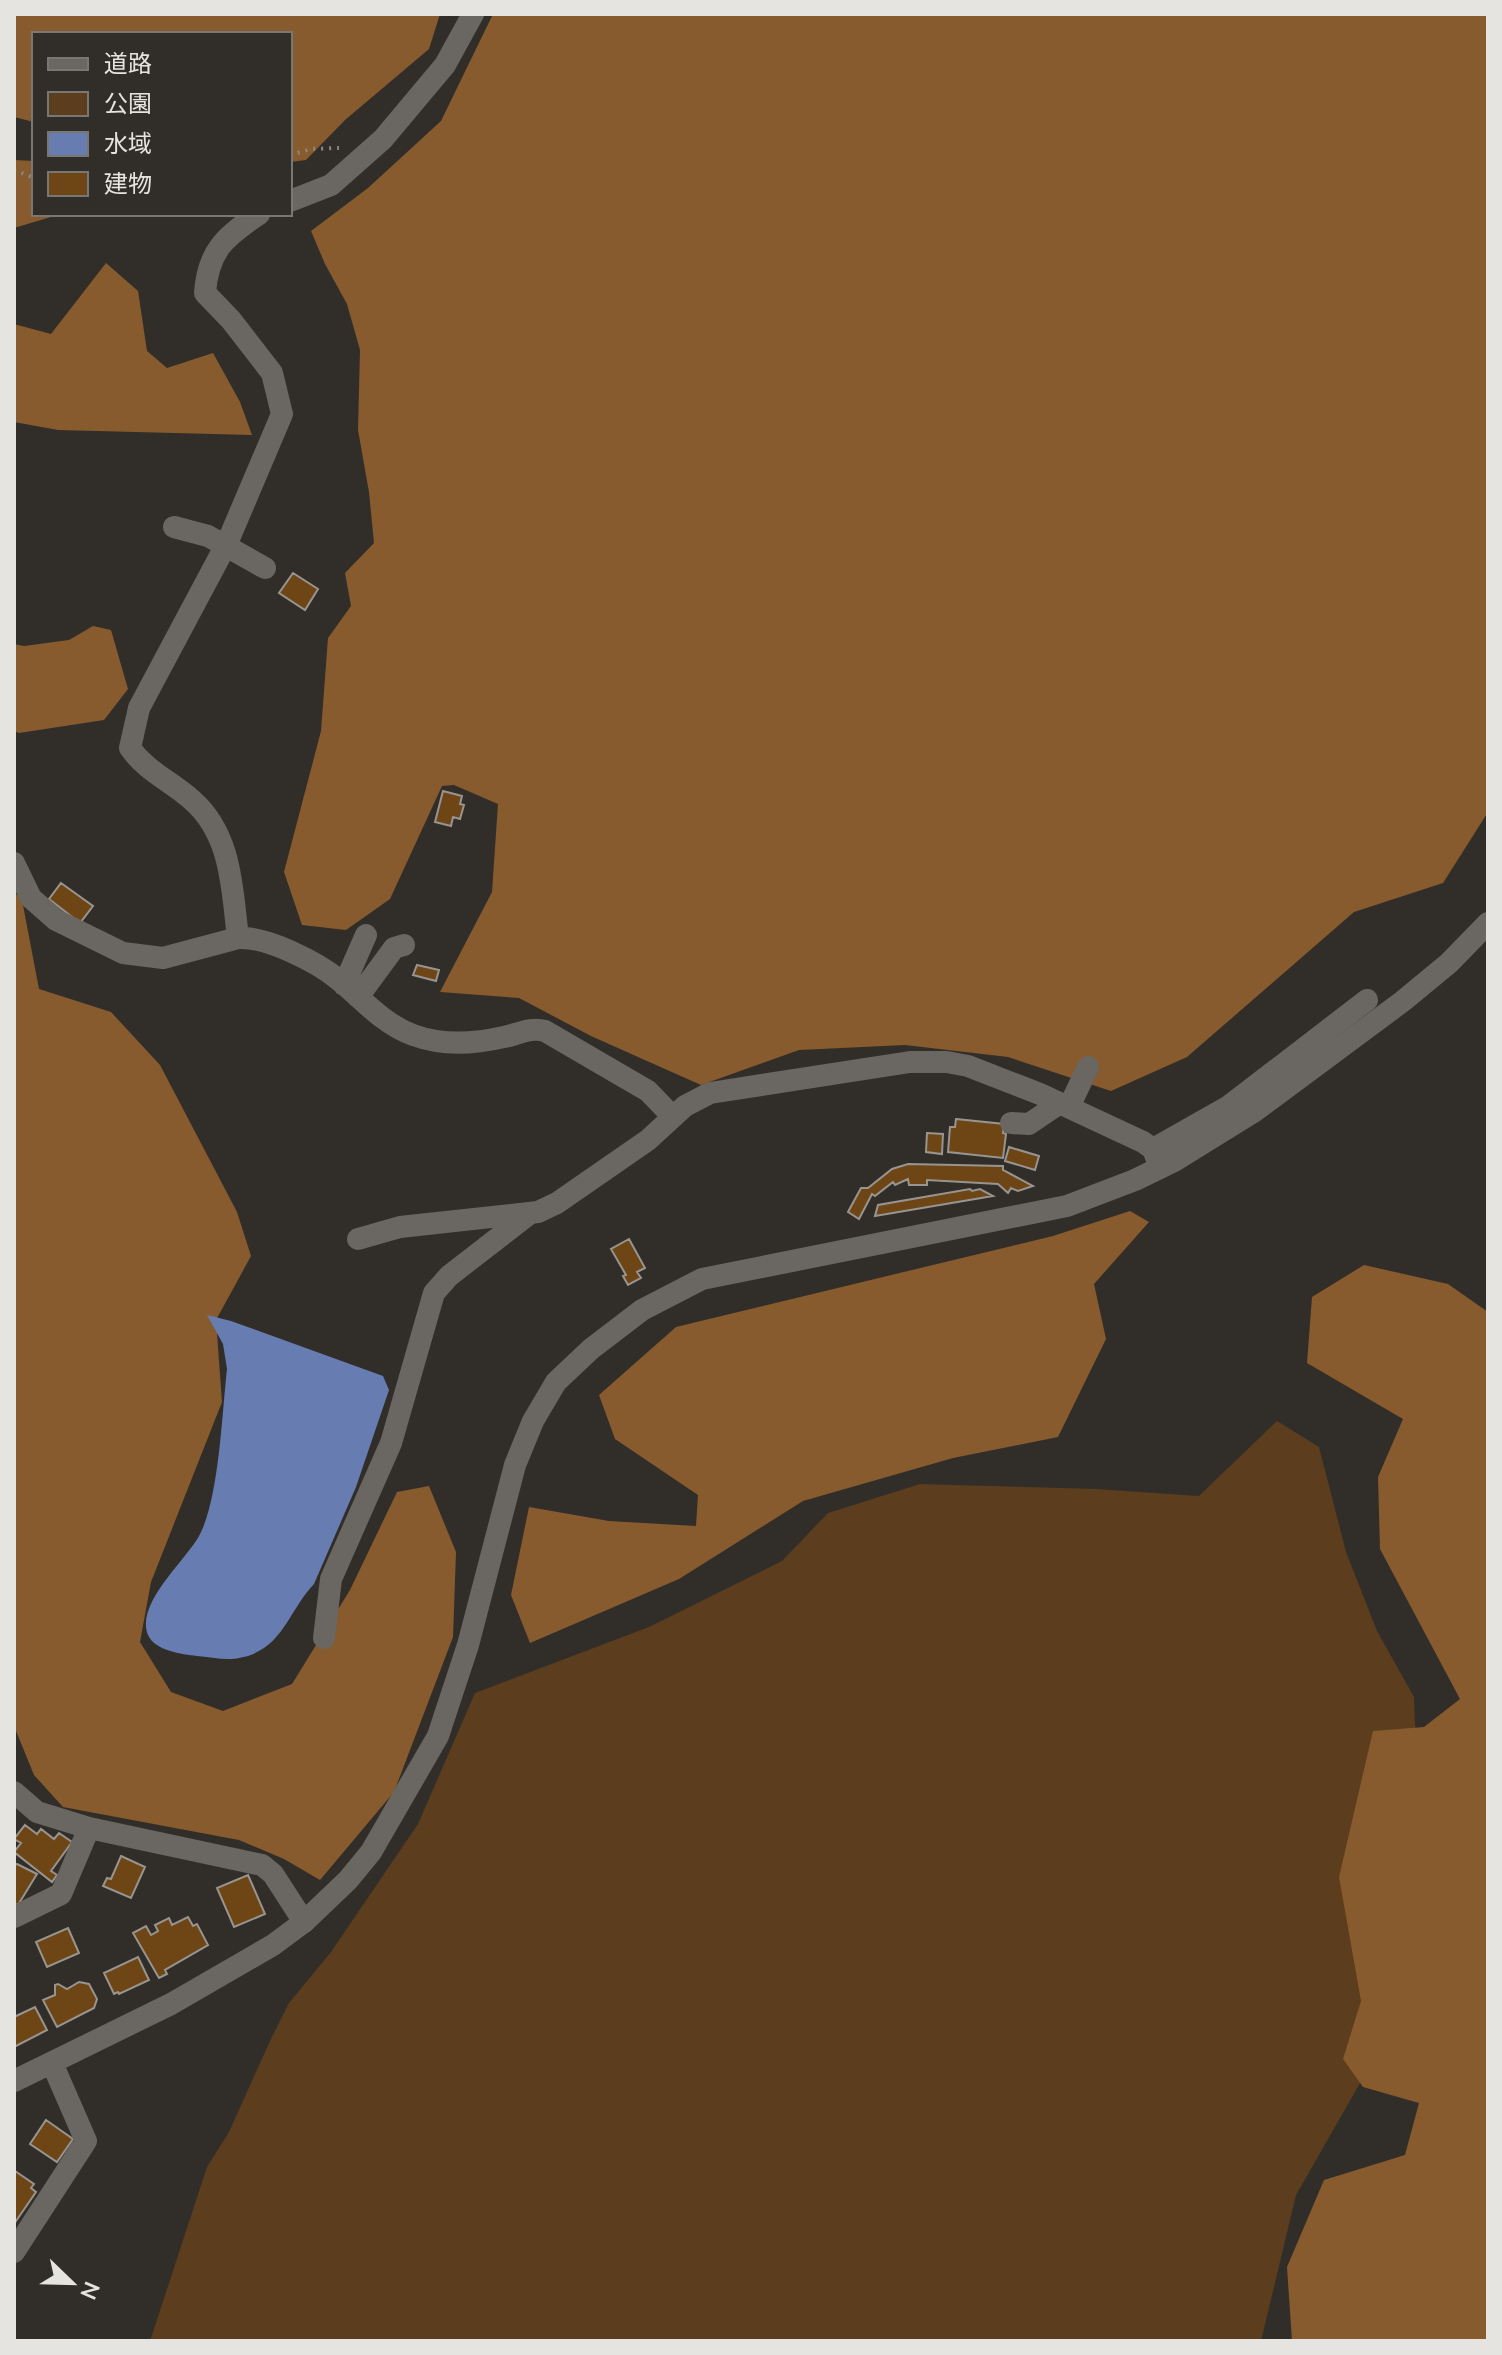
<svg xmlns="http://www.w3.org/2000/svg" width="1502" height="2355" font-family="'Nunito Sans','Noto Sans JP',sans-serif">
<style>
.green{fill:#5c3d1d}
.forest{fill:#875b2e}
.water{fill:#677cb0}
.building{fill:#6e4515;stroke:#989490;stroke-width:2}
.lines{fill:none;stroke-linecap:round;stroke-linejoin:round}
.path{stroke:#8a8784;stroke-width:4;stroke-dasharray:2 6;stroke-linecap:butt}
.minor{stroke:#6a6662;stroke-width:22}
.tertiary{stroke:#6a6662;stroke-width:22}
</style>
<rect width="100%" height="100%" fill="#312e2a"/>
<path class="green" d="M1277,1421L1319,1447L1346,1552L1377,1631L1414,1697L1416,1754L1391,2029L1296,2195L1261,2341H150L207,2167L229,2132L270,2041L289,2003L331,1952L418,1824L475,1693L649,1627L782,1561L828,1513L920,1484L1096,1489L1199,1496Z"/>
<path class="forest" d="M14,14H440L429,49L345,120L306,160L290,162V34H34V122L14,117Z
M493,14H1488V812L1443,883L1354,912L1187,1057L1111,1091L1008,1057L905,1045L799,1050L701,1085L591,1036L519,998L440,992L492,892L498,804L454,785L442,786L390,899L346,930L302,925L284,872L321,731L328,638L351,606L345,573L374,543L369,492L358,430L360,350L347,304L325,264L311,231L368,188L441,121Z
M14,160L34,161V214H61L14,228Z
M106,263L138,291L147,351L167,368L213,353L240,402L252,435L58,430L14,422V324L51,334Z
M93,626L111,630L128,689L104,720L19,733L14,731V644L24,646L69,640Z
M14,892L22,900L39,989L111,1012L160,1065L237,1212L251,1256L216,1320L222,1402L151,1582L140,1642L171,1692L223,1711L292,1684L350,1590L397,1492L429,1486L456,1552L453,1637L394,1792L320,1880L284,1859L239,1840L63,1807L34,1775L14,1726Z
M1130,1211L1149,1222L1094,1284L1106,1339L1058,1437L953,1458L803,1501L679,1579L530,1643L511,1595L529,1507L609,1521L696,1526L698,1495L615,1439L599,1395L676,1327L1053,1236Z
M1364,1265L1448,1284L1488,1312V2341H1292L1287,2267L1324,2180L1405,2155L1419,2103L1363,2087L1343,2059L1361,2001L1339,1877L1373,1731L1424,1727L1460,1699L1380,1549L1378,1477L1403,1419L1307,1363L1312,1297Z"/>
<path class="water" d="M207,1315L231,1321L383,1376L389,1390L356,1487L314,1584C288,1611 283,1650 239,1658C227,1661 210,1657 197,1656C182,1654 155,1651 148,1635C135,1604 186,1560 199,1536C219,1500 222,1412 227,1369L223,1344Z"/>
<path class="building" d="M293,573L318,589L305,610L279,593Z
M443,791L462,796L460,804L464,805L460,819L453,817L451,826L435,822Z
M61,883L93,906L80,923L49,899Z
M417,965L439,970L436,981L413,975Z
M956,1119L1004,1124L1003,1133L1006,1134L1003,1158L948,1152L950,1127H955Z
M927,1133L943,1134L942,1154L926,1152Z
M1009,1147L1039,1156L1035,1170L1005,1161Z
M908,1164L1003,1166V1170L1033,1186L1018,1191L1011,1188L1008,1193L998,1184L927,1180V1185H909L908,1179L895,1185L893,1182L875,1196L872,1194L859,1219L848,1212L861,1188H868L892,1169Z
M970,1189L972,1191L980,1189L993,1196L875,1216L878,1205Z
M629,1239L645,1268L637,1272L641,1278L628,1285L623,1276L626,1275L611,1249Z
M25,1825L37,1834L41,1829L54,1839L59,1833L72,1842L51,1871L57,1875L52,1882L14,1852L21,1843L14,1839Z
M121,1856L145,1867L131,1898L103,1886L107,1878L111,1879Z
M17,1864L37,1874L18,1905L14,1903V1866Z
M248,1875L265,1914L234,1927L217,1888Z
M188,1917L193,1926L197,1924L208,1945L165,1970L167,1974L159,1978L133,1933L146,1926L151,1935L158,1931L155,1925L169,1918L172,1925Z
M68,1928L79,1953L47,1967L36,1942Z
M138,1957L149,1980L119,1994L118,1992L114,1994L104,1973Z
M79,1982L89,1984L97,1999L94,2008L57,2027L43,2000L55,1995V1985L58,1984L67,1989Z
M35,2007L47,2030L14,2047V2017Z
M46,2120L73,2139L57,2162L30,2144Z
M15,2171L34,2184L31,2188L36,2192L14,2224Z"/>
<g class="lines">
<path class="path" d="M290,155L311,149L339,148
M14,170L34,178"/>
<path class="minor" d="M290,201L331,185L383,139L445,65L473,14
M174,527L208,536L265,568
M14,863L31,898L56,920L123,953L163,958L238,938C266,936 317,962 339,980C362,999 383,1024 413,1035C443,1046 473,1044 504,1037C519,1034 530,1027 545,1031L648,1091L673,1117
M238,938C232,889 232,835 192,800C171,781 147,772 130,748L139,708L228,541L282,414L272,373L231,320L205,293C208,250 226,236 259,214
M344,985L366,935
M358,997L394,948L404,945
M1069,1107L1088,1067
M1011,1123L1029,1124L1060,1103
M1153,1149L1229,1106L1367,1000
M358,1239L400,1227L538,1212L557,1203L648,1140L685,1106L710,1093L910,1062H947L968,1066L1040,1094L1143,1142L1153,1149L1160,1168
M324,1638L331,1579L391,1443L434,1293L449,1276L529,1214
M14,1792L37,1812L89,1828L262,1865L273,1874L304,1922
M14,1917L61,1894L89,1828
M14,2252L86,2141L52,2063"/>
<path class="tertiary" d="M14,2081L171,2004L273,1945L304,1922L348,1880L371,1852L438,1736L468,1645L515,1465L533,1421L556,1382L591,1349L642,1310L702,1279L1067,1206L1135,1180L1176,1160L1255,1111L1403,1001L1449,963L1488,923"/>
</g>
<rect width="1502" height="2355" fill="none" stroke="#e6e4e1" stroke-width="32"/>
<rect x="32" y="32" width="260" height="184" fill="#312e2a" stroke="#797773" stroke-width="2"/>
<rect x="48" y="58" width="40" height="12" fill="#6a6662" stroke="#797773" stroke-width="2"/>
<text x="104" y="72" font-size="24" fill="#e6e4e1">道路</text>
<rect x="48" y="92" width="40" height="24" fill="#5c3d1d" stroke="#797773" stroke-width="2"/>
<text x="104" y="112" font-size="24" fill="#e6e4e1">公園</text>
<rect x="48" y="132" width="40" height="24" fill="#677cb0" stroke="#797773" stroke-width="2"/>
<text x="104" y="152" font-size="24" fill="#e6e4e1">水域</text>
<rect x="48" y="172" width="40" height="24" fill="#6e4515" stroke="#797773" stroke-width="2"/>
<text x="104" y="192" font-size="24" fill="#e6e4e1">建物</text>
<g transform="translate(72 2283) rotate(113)" stroke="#312e2a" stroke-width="6" paint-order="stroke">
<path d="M0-6L14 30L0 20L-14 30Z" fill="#e6e4e1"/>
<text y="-12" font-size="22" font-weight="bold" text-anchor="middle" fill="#e6e4e1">N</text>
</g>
</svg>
